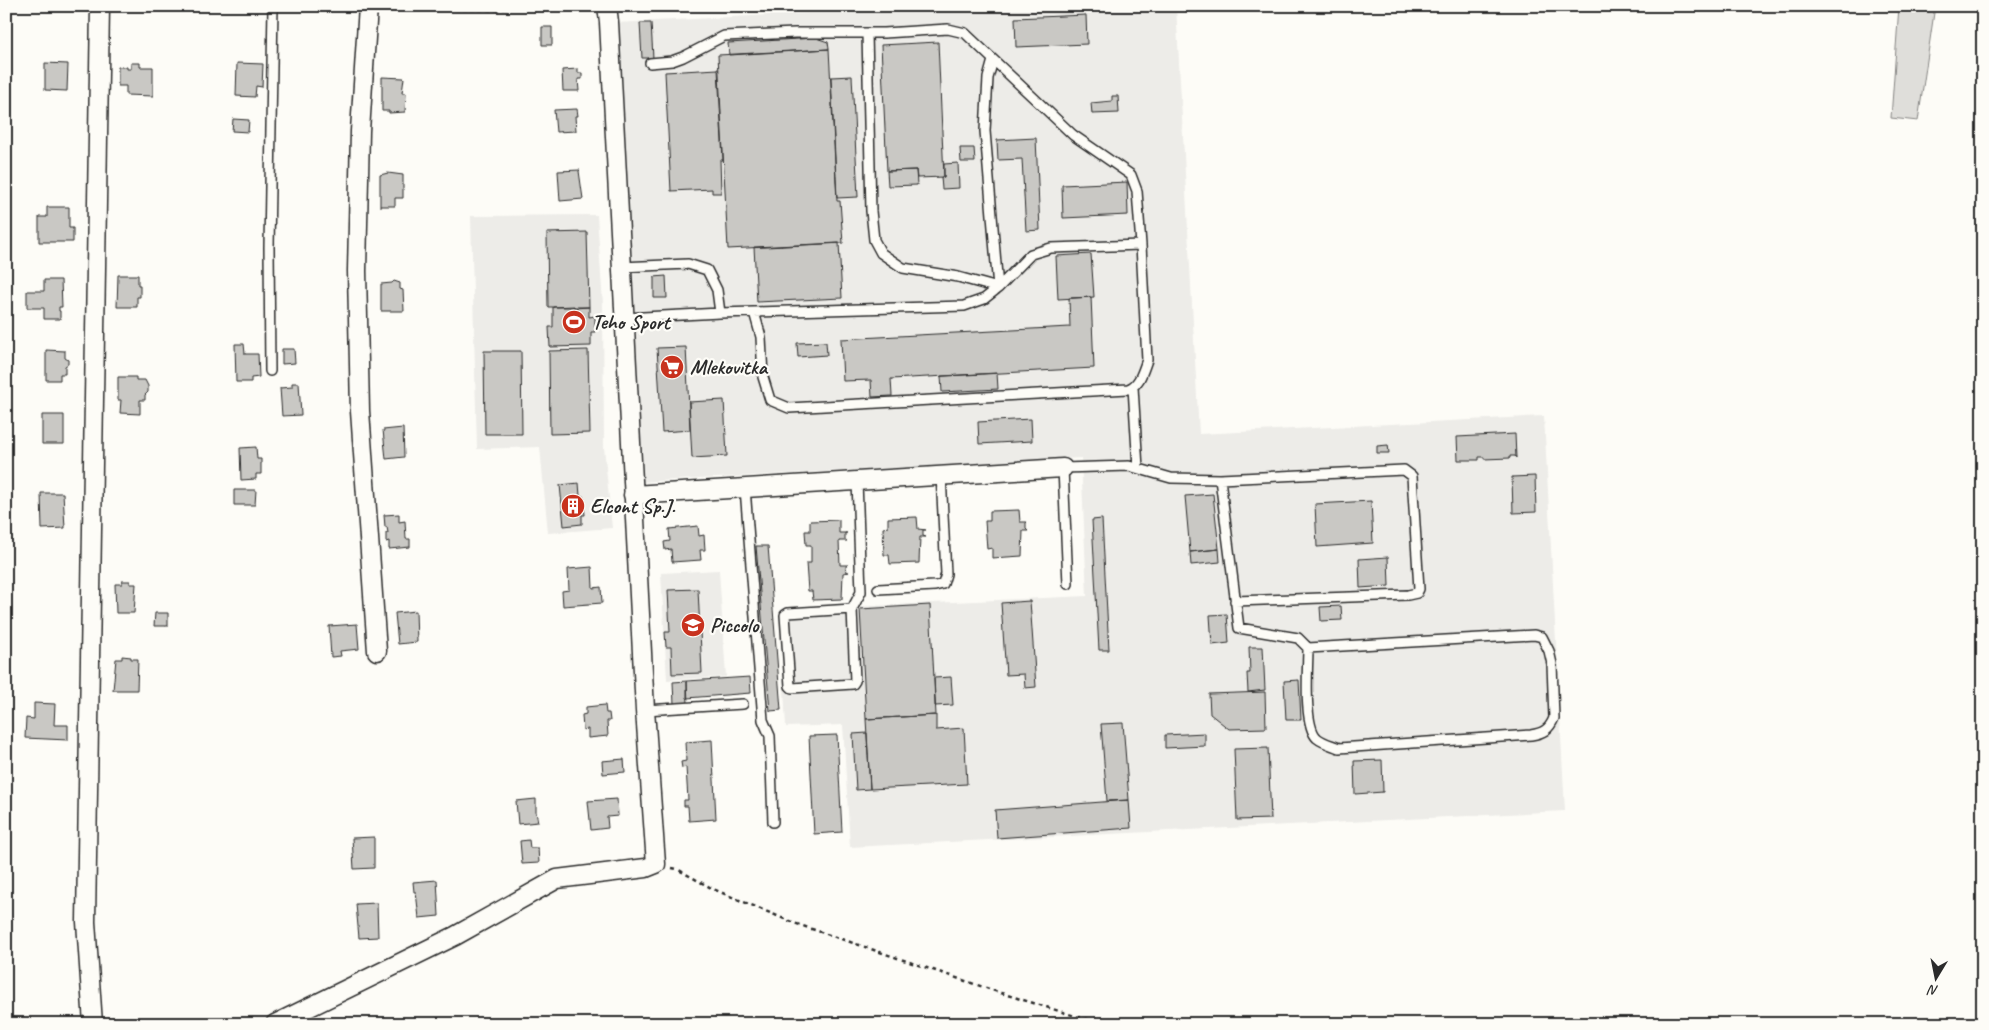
<svg xmlns="http://www.w3.org/2000/svg" width="1989" height="1030" font-family="Caveat,sans-serif">
<style>
.built{fill:#edece8}
.green{fill:#dfdeda;stroke:#858482}
.building{fill:#c9c8c4;stroke:#2b2b2b}
.lines{fill:none;stroke-linecap:round;stroke-linejoin:round}
.service-casing{stroke:#2b2b2b;stroke-width:12}
.minor-casing{stroke:#2b2b2b;stroke-width:21}
.path{stroke:#2b2b2b;stroke-width:2.5;stroke-dasharray:4 4;stroke-linecap:butt}
.service{stroke:#fdfcf7;stroke-width:9}
.minor{stroke:#fdfcf7;stroke-width:18}
.labels{text-anchor:middle;stroke-width:4.5;stroke-linejoin:round;paint-order:stroke}
.poi-label{font-size:21px;font-weight:bold;fill:#2b2b2b;stroke:#fdfcf7;text-anchor:start}
</style>
<rect width="100%" height="100%" fill="#fdfcf7"/>
<filter id="ink" filterUnits="userSpaceOnUse"><feTurbulence type="fractalNoise" baseFrequency=".02" numOctaves="2"/><feDisplacementMap in="SourceGraphic" scale="10" xChannelSelector="R" yChannelSelector="G"/><feConvolveMatrix kernelMatrix="1 2 1 2 8 2 1 2 1" color-interpolation-filters="sRGB"/></filter>
<g filter="url(#ink)">
<path class="built" d="M943,6H1176L1199,434L1544,416L1565,811L850,847L843,725L786,727L780,610L1087,596L1081,458L641,482L616,23Z
M597,215L603,304L604,447L612,528L548,533L540,447L477,449L471,216Z
M719,570L726,677L667,680L661,573Z"/>
<path class="green" d="M1899,6H1935L1918,121L1891,118Z"/>
<path class="building" d="M1086,15L1087,44L1016,47L1015,18Z
M640,23H651L653,58H642Z
M542,27H552V45H542Z
M816,38L828,42L829,49L729,55L728,43Z
M938,42L944,177L917,178L916,170L887,171L881,45Z
M829,49L837,201H840L843,243L728,249L718,55Z
M45,63L68,64L67,91L45,90Z
M131,63H140V67H153V96L126,95V86H118V67H127V69H131Z
M237,63L263,64L262,87L256,86L255,97L236,96Z
M578,69V73H582V79H578L579,91H563L562,70Z
M718,69L723,160H720L721,193H712V189L671,191L665,72Z
M852,76L858,197L837,198L831,77Z
M382,77L404,78L402,93H406L405,112L389,113V111H382Z
M1112,96H1118L1119,113L1092,114L1091,103L1112,101Z
M577,109L578,116H575L576,131L556,132L554,110Z
M233,119L249,120L248,132L232,131Z
M1036,138L1040,230L1026,231L1022,159L998,160L997,140Z
M960,148H974L975,162H961Z
M958,163L959,188L942,189L941,177H944V164Z
M580,170L579,171L583,199L560,201L558,171Z
M916,170L917,185L888,186L887,171Z
M388,173L403,175V198H395V206H380V175Z
M1127,182L1128,215L1063,218L1062,185Z
M47,207H69V228H73V242H39V217H47Z
M587,232L589,307H548L547,233Z
M839,243L842,298L757,302L754,247Z
M1091,254L1094,297L1058,299L1056,256Z
M118,275H138V285H140V297H137V307H117Z
M666,276L667,298H654V277Z
M44,280H61L62,307H59V311H60V319H44V308H27V291H44Z
M394,281L400,283V289L403,290L404,311H381V284L392,283Z
M1091,297L1094,368L891,379L892,396L872,397L871,380L843,381L841,339L1070,327L1069,298Z
M574,306V308L589,307V317L595,316V332H591V346L550,347L549,327H553V307Z
M826,342L827,355L798,357L797,343Z
M235,344H244L245,354H258L259,377L251,378V382H236Z
M686,347L690,430L662,432L657,348Z
M282,349H294L295,363L282,364Z
M46,350L65,351V358L68,360V364L65,366V374H60V380H46Z
M588,350L590,433L550,434L549,351Z
M484,351H521L522,434H485Z
M997,373L998,389L942,392L941,376Z
M118,377H136V380H145L148,386V392L145,395V400H140V414L120,413L121,400H118Z
M292,383H299L301,415L282,416L280,388L292,387Z
M724,400L727,456L692,458L689,402Z
M42,415H64V444H42Z
M1031,419L1032,441L979,444L978,422Z
M403,428L404,457L386,459L383,430Z
M1515,434L1516,458L1515,456H1510V458L1484,459V457H1479V460H1458L1457,437Z
M1388,445L1389,453H1377V446Z
M256,447L257,459H261V474H256V479L241,480L240,448Z
M1535,476L1536,512L1513,513L1512,477Z
M579,483L580,496H583L585,515H582V524L564,526L560,485Z
M234,490H256L255,505H234Z
M41,493H63L65,528L42,529Z
M1213,494L1219,549L1190,552L1185,496Z
M1371,501L1373,543L1317,547L1315,504Z
M1019,510L1020,522H1027L1026,523V529L1028,531H1023L1022,556L992,558V548L987,549L985,521H990V511Z
M399,514V522L405,521L406,539H410V547L389,549V541L386,542V533H388L387,527H385L384,515Z
M917,517L918,529L926,530H923V536L926,537H920L919,563L890,564L889,555H884L883,528L888,527V518Z
M1102,519L1109,650H1099L1092,520Z
M839,520V533H847H845V540L847,541H839L840,565H848L846,566L847,572H849L843,573L842,599L813,600L812,591H808L806,563H811V545H806L805,531H810V521Z
M698,526L699,536L704,535L705,550H700L701,560L672,562L671,549L665,550L664,542L670,541L669,529Z
M756,546H768L781,710L770,711Z
M1219,549L1220,562L1191,565L1190,552Z
M1388,557L1389,586L1360,588L1359,559Z
M592,567L593,588L601,587L602,603L563,606L562,591L569,590L568,569Z
M122,581H130V584H136L134,613H116L115,584H122Z
M698,589L702,673L672,674L671,647H666L665,632H670L668,590Z
M1030,601L1036,687L1025,688L1024,674L1006,675L1001,603Z
M930,605L936,715L866,719L860,609Z
M1341,606L1342,620L1321,621L1320,607Z
M416,611L417,642L398,644L395,613Z
M155,613H168V626H154Z
M1227,614L1229,643L1212,645L1210,615Z
M357,624L359,649L340,651L341,656L331,657L329,626Z
M1249,647H1263L1265,690L1248,692L1247,673H1250Z
M122,656L131,657V659H138L137,690H113L116,659H122Z
M750,677L751,693L687,698V681Z
M951,677L953,705L935,706L934,678Z
M1299,680L1301,720H1286L1284,681Z
M687,681L688,704H674L673,682Z
M1265,692L1266,728L1229,729L1210,714L1209,694Z
M34,703L55,704L54,725H68V740L25,738L26,718L34,719Z
M605,705L606,713H609L610,721H607L608,736L588,738V729L583,730L582,715L586,714V707Z
M936,715V730L964,728L967,784L870,789L866,719Z
M1123,723L1129,800L1107,801L1101,724Z
M867,733L870,789L856,790L853,734Z
M1205,733V746L1165,748V735Z
M837,735L842,832L814,834L809,736Z
M712,740L716,819L689,821L688,806H684V800H688L686,767L682,768L681,762L686,761L685,742Z
M1268,748L1271,819L1237,820L1234,749Z
M624,759L625,772L603,774L602,761Z
M1382,760L1383,792L1355,794L1354,761Z
M536,799V812L538,822L518,824L516,801Z
M617,799L618,816L607,817L608,828L591,830L588,801Z
M1129,800L1131,828L997,838L995,810Z
M374,837V868L354,869L352,838Z
M529,840L530,848H538L539,863L522,864L520,841Z
M437,880L439,916L419,918L416,892H414L413,882Z
M377,903L378,937L359,938L356,904Z"/>
<g class="lines">
<g class="service-casing">
<path id="service" d="M867,33L871,211L874,240L881,253L903,268L958,277L998,288L985,131L988,78L993,60
M650,63L672,61L683,57L724,36L795,33H884L948,29L965,33L1073,135L1131,175L1137,191L1141,245L1147,360C1143,370 1140,385 1128,389L789,408L770,400L763,377L761,337L754,312
M621,267L688,264L707,270L717,290L720,313
M624,318L720,313L964,306L984,299L998,288L1031,254L1051,248L1141,245
M270,371L269,247L273,6
M1133,387L1138,468
M1220,479L1239,628L1298,638L1308,648L1534,635L1542,637L1549,651L1552,664L1554,718C1549,730 1543,733 1531,735L1339,748C1332,745 1323,743 1317,738C1303,725 1308,667 1308,648
M745,488L763,720L770,736L773,822
M1068,584L1063,468L1129,466L1171,478L1220,479L1404,470L1412,476L1419,589L1417,593L1408,595L1235,601
M878,589L935,586L943,584L946,574L941,475
M852,609L855,681L853,684L792,688L790,686L785,615L788,613L852,609L861,592L857,481
M645,710L743,704"/>
</g>
<g class="minor-casing">
<path id="minor" d="M368,6L360,131L357,271L360,411L377,651
M633,495L1063,468
M93,1024L86,922L100,6
M275,1024L455,936L557,879L646,868L656,864L645,710L609,22L607,6"/>
</g>
<path class="path" d="M283,6L353,8
M383,8L498,10L514,6
M672,868L677,869L713,889L794,923L1001,993L1075,1016L1106,1024"/>
<use href="#service" class="service"/>
<use href="#minor" class="minor"/>
</g>
</g>
<defs>
<g id="stadium-disc" transform="scale(1.25)"><circle r="9.5" fill="#c8321e" stroke="#fdfcf7"/><path d="M0-5a6.5 5 0 1 0 0 10a6.5 5 0 1 0 0-10ZM-3.5-1.8h7v3.6h-7Z" fill="#fff"/></g>
<g id="supermarket-disc" transform="scale(1.25)"><circle r="9.5" fill="#c8321e" stroke="#fdfcf7"/><path d="M-6-5.5h2.5l.6 2H6L4.5 2H-2.5L-4.4-4H-6ZM-1.5 3.2a1.3 1.3 0 1 0 .1 0ZM3 3.2a1.3 1.3 0 1 0 .1 0Z" fill="#fff"/></g>
<g id="building-disc" transform="scale(1.25)"><circle r="9.5" fill="#c8321e" stroke="#fdfcf7"/><path d="M-4-6H4V6H1V3H-1V6H-4ZM-2.5-4.3h1.7v1.8h-1.7ZM.8-4.3h1.7v1.8H.8ZM-2.5-1h1.7V.8h-1.7ZM.8-1h1.7V.8H.8Z" fill="#fff"/></g>
<g id="school-disc" transform="scale(1.25)"><circle r="9.5" fill="#c8321e" stroke="#fdfcf7"/><path d="M0-5L7-2L0 1L-7-2ZM-4 1L0 2.5L4 1V4Q0 6-4 4Z" fill="#fff"/></g>
</defs>
<g fill-rule="evenodd">
<use href="#stadium-disc" x="574" y="322"/>
<use href="#supermarket-disc" x="672" y="367"/>
<use href="#building-disc" x="573" y="506"/>
<use href="#school-disc" x="693" y="625"/>
</g>
<g class="labels">
<g class="poi-label">
<text x="592" y="329">Teho Sport</text>
<text x="690" y="374">Mlekovitka</text>
<text x="590" y="513">Elcont Sp.J.</text>
<text x="710" y="632">Piccolo</text>
</g>
</g>
<rect width="1989" height="1030" fill="none" stroke="#fdfcf7" stroke-width="25"/>
<rect x="12" y="12" width="1964" height="1005" fill="none" stroke="#2b2b2b" stroke-width="2" filter="url(#ink)"/>
<g transform="translate(1936 978) rotate(190)" stroke="#fdfcf7" stroke-width="4" paint-order="stroke">
<path d="M0-4L9 19L0 12L-9 19Z" fill="#2b2b2b"/>
<text y="-8" font-size="14" font-weight="bold" text-anchor="middle" fill="#2b2b2b">N</text>
</g>
</svg>
